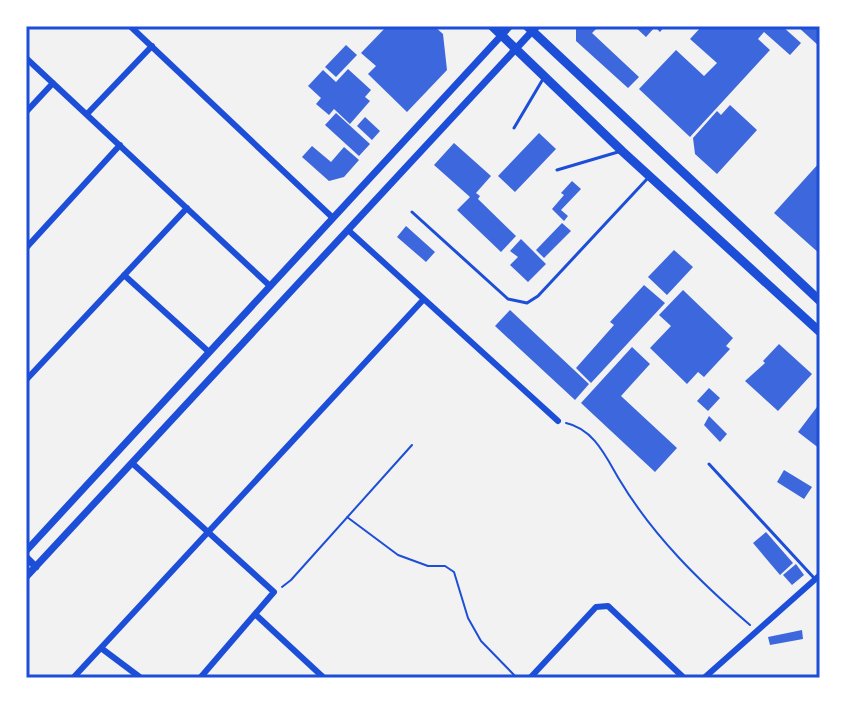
<svg xmlns="http://www.w3.org/2000/svg" width="846" height="704" font-family="Poppins,sans-serif">
<style>
.building{fill:#3d67dc}
.lines{fill:none;stroke-linecap:round;stroke-linejoin:round}
.path{stroke:#1d4ed8;stroke-width:2}
.service{stroke:#1d4ed8;stroke-width:3}
.minor{stroke:#1d4ed8;stroke-width:6}
.tertiary{stroke:#1d4ed8;stroke-width:7}
.trunk{stroke:#1d4ed8;stroke-width:9}
.neatline{fill:none;stroke:#1d4ed8;stroke-width:3}
</style>
<rect width="100%" height="100%" fill="#f2f2f2"/>
<path class="building" d="M387,26H434L443,34L447,70L407,112L368,74L376,66L361,53Z
M576,26H599L592,33L639,77L628,88L576,41Z
M634,26H665L660,32L655,27L646,37Z
M702,26H782L801,43L790,55L764,32L758,39L770,50L690,137L639,89L676,50L704,76L717,63L690,39Z
M797,26H820V47Z
M346,45L357,55L336,77L325,67Z
M348,69L371,90L365,97L370,101L350,124L334,109L329,115L316,104L321,98L308,86L323,70L336,82Z
M730,105L757,130L717,174L695,154L693,138L717,111L721,115Z
M336,113L370,144L359,156L325,125Z
M365,117L380,131L372,140L357,126Z
M539,133L556,149L515,192L498,176Z
M454,143L491,176L476,193L480,196L478,199L516,236L501,252L457,210L470,197L434,165Z
M312,146L331,162L344,147L359,160L344,177L329,181L302,157Z
M820,162V254L774,213Z
M572,181L581,189L561,210L568,216L564,221L552,209L564,195L561,193Z
M562,223L571,231L544,258L536,250Z
M406,226L435,252L426,262L397,237Z
M521,239L546,264L528,282L510,265L518,257L510,251Z
M674,250L693,267L667,295L648,277Z
M644,285L665,303L591,383L576,368L614,325L610,322Z
M683,290L733,338L726,346L730,349L704,377L698,372L687,384L650,348L671,326L659,315Z
M510,310L589,384L575,400L495,326Z
M779,344L812,374L778,411L745,381L765,363L763,361Z
M632,347L650,364L621,396L677,448L655,472L581,403Z
M709,388L720,398L708,411L697,401Z
M820,403V449L798,432Z
M709,416L727,434L720,442L704,425Z
M784,470L812,487L804,499L777,482Z
M766,532L793,563L780,575L753,543Z
M796,564L804,575L792,585L783,575Z
M802,630L803,639L770,645L768,637Z"/>
<g class="lines">
<path class="path" d="M566,423C594,429 606,457 619,479C653,536 700,582 750,625
M347,517L398,555L428,566H445L454,572L468,618L481,641L517,678
M282,587L291,580L412,445"/>
<path class="service" d="M514,128L543,79
M557,170L618,152
M412,212L508,299L527,303L538,296L647,179
M709,464L815,579"/>
<path class="minor" d="M130,26L333,218
M26,58L270,286
M26,112L53,83
M87,114L152,46
M348,230L558,421
M26,248L120,145
M124,275L209,352
M26,380L187,208
M132,463L274,592L200,678
M255,614L324,678
M101,648L141,678
M73,678L423,300
M530,678L596,607L608,606L684,678
M704,678L820,575"/>
<path class="tertiary" d="M26,551L510,26
M26,557L36,567
M26,577L537,26"/>
<path class="trunk" d="M492,26L622,151L820,332
M527,26L820,301"/>
</g>
<rect width="846" height="704" fill="none" stroke="#ffffff" stroke-width="56"/>
<rect x="28" y="28" width="790" height="648" class="neatline"/>
</svg>
